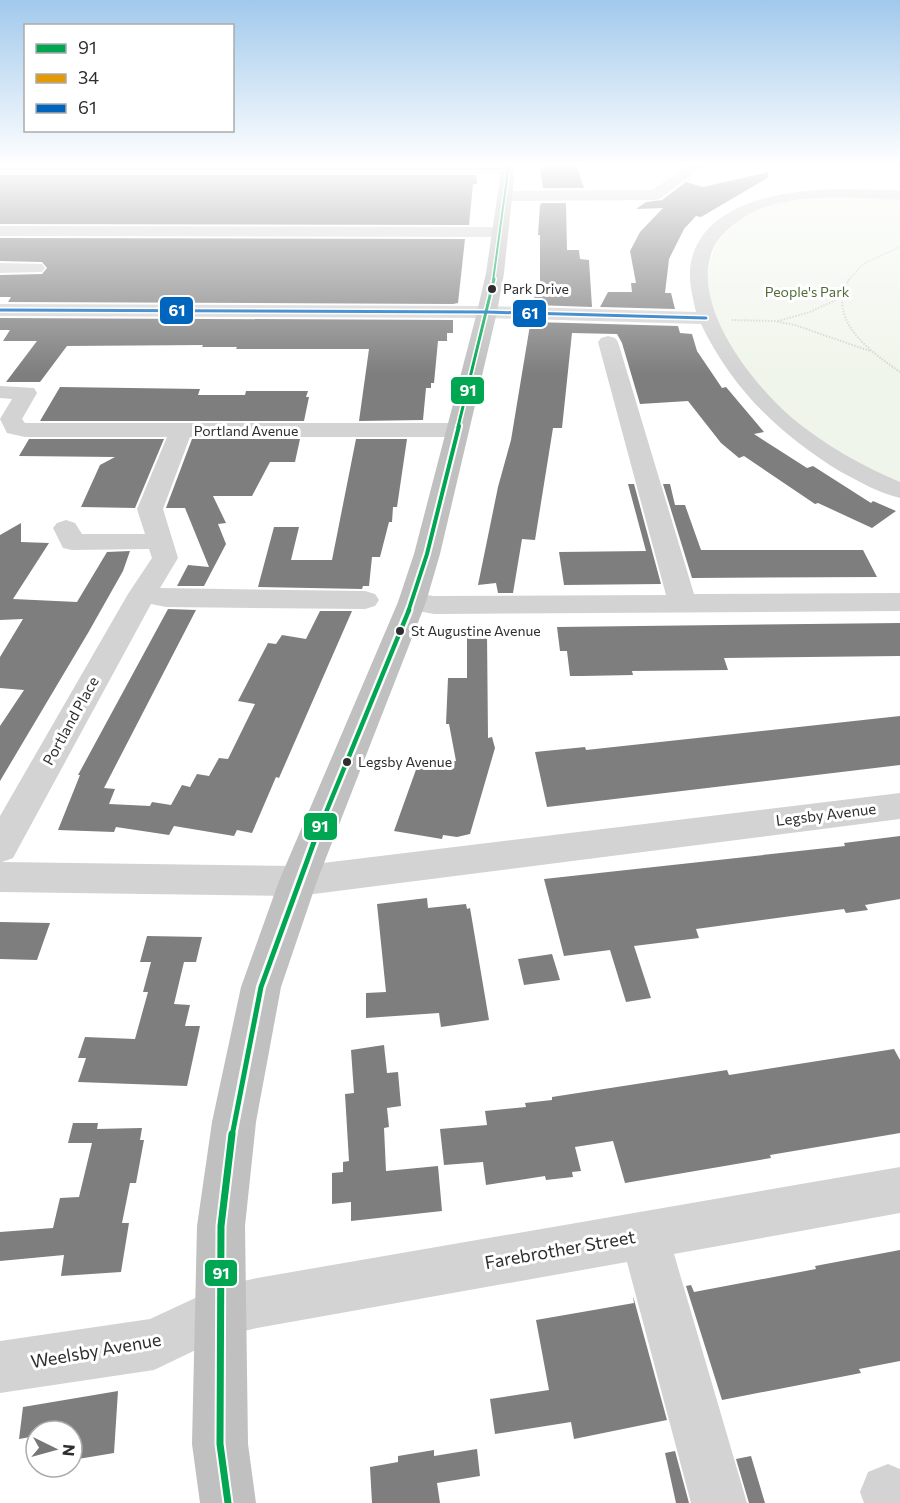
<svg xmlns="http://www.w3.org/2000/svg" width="900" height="1503" font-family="Commissioner,sans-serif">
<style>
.green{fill:#f0f5eb}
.building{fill:#7e7e7e}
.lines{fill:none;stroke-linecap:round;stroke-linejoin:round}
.path-far1{stroke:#d3d3d3;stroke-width:1.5;stroke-dasharray:1.5 1.5;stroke-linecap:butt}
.path{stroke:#d3d3d3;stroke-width:2;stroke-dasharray:1.5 1.5;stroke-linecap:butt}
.minor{fill:#d3d3d3;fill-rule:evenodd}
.highway{fill:#c0c0c0;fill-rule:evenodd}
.bus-1-far5-casing{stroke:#fff;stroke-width:4.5}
.bus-1-far4-casing{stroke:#fff;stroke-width:6}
.bus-1-far3-casing{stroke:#fff;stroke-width:8}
.bus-1-far2-casing{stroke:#fff;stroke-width:9}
.bus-1-far1-casing{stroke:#fff;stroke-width:10}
.bus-1-casing{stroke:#fff;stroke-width:11}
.bus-2-casing{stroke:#fff;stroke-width:4.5}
.bus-3-casing{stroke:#fff;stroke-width:6}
.bus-1-far5{stroke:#00a651;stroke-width:2}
.bus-1-far4{stroke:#00a651;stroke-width:3}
.bus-1-far3{stroke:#00a651;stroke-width:4}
.bus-1-far2{stroke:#00a651;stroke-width:4.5}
.bus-1-far1{stroke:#00a651;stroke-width:5}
.bus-1{stroke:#00a651;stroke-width:7}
.bus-2{stroke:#e39a05;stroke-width:2}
.bus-3{stroke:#0065bd;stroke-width:3}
.bus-dot{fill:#2e2e2e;stroke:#fff;stroke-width:2}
.labels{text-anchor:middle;stroke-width:6;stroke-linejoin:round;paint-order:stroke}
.bus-label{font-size:14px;fill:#2e2e2e;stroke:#fff;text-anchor:start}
.far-park-label{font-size:14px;fill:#516c38;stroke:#fff}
.far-street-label{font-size:14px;fill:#2e2e2e;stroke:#fff}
.street-label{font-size:15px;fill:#2e2e2e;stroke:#fff}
.near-street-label{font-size:18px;fill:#2e2e2e;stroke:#fff}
.line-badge{stroke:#fff;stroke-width:2}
.badge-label{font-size:16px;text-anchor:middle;font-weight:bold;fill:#fff}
</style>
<rect width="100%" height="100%" fill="#fff"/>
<path class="green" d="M900,197V485C861,464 821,444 788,415C714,352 652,230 791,200C826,193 864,197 900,197Z"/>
<path class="building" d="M543,164H576L584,188H543L540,168H544Z
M768,172L769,177L701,217L696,216L684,229L669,259L665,293H671L675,309L600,307L608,292H632L631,283H636L630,251L640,232L663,208L636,209L646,202L662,200L686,182L703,187Z
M0,175H476L477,184H473L469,225L0,224Z
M542,203H566L567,250H579L580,259L589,260L592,307L534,305L535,283H540V235H538L540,205Z
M0,238L465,239L458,303L453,304L8,302L11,297H0V275L42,274L47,268L42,262L0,261Z
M0,318L453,320V333H447V341H438L434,383H431V388H426L423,420L359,421L369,349H236L237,347H202L203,345L67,346L40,382H6L37,341H3L10,330H0Z
M533,322L678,326L680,333L692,334L697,351L722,388L726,387L764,432L754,434L807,468L813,466L871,503L873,501L896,511L872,528L818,503L815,504L744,456L739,458L721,443L688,401L640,404L622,343L617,334L572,333L562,428H553L535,540L522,539L513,593H498L496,583L478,585L498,487L511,440L530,325H533Z
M60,387L200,389L198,395H245L246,391H308L306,397H309L304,421H40Z
M29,439H164L135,508L81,507L100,465L115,457L19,456Z
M192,439H300L295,462H270L252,496H213L226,523L218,524L226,544L204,586H177L188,565L209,567L185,508H166Z
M356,439H407L397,507H393L392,522H389L380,557H372L369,586H363L362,589L258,587L274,527H299L291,560H332Z
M628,484H634L661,584L564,585L559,552L646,551Z
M663,484H670L675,505H685L701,550H863L877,577L692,578Z
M21,523V542L49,543L13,599L77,602L107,552L130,551L123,571L88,633L0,781V726L24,690L0,688V657L23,619L0,620V535Z
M168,609L196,610L104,788L115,789L109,804L150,806L152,802L171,805L182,785L190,787L197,774L209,776L219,758L228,759L255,704L238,701L268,643L276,644L282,635L306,639L320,611H352L279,778L276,777L252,833L237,830L234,836L174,826L169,835L116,827L114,832L58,830L80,775H78Z
M900,623V656L724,658L728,670L632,671L633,675L582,676H570L567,651H560L557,627Z
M467,633H487L488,738L492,737L495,748L470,834L457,837L443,835L442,839L394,831L418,764L430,766L431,763L456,761L449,724H446L448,678H467Z
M900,716V765L547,807L535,752L585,747L586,750Z
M900,836V899L865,905L868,910L846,913L844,909L696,929L699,938L634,946L651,998L626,1002L610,950L564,956L544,879L845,846L844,843Z
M427,898L428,908L466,904L467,909L470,908L489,1020L441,1027L439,1013L366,1018V993L386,992L377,904Z
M0,922L50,923L37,960L0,959Z
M147,936L202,937L196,962H184L174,1004L190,1005L185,1026H200L187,1086L78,1082L86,1058H78L85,1037L135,1039L148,992H143L151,962H140Z
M552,954L560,980L524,985L518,959Z
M384,1045L387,1073L398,1072L401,1106L387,1108L389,1127L384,1128L386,1171L438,1166L442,1211L351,1221V1202L332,1204V1173L343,1172V1162L349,1161L345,1094L354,1093L351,1050Z
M894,1049L900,1060V1133L770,1155L771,1158L625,1183L613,1141L575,1147L581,1171L572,1172L573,1177L546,1180L545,1176L486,1185L483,1162L444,1165L440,1129L487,1125L485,1111L526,1107L525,1103L552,1100V1097L727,1070L729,1075Z
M73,1123H98L97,1129L142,1128L140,1140H144L136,1183H130L122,1223H129L121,1272L61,1276L64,1255L0,1261V1232L53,1228L60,1198L79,1197L92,1143H68Z
M900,1250V1361L859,1369L861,1373L722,1400L686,1286L691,1285L694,1292L816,1269L815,1266Z
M633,1296L667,1420L574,1439L571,1422L495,1434L490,1399L549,1390L536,1320L634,1303Z
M118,1391L114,1453L72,1460V1429L36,1431V1436L19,1439L23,1407Z
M477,1449L480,1476L437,1483L440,1503H372L370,1467L398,1462V1456L434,1450V1456Z
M675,1451L689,1503H676L665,1453Z
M751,1456L765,1503H749L736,1459Z"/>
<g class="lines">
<path class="path-far1" d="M858,164L870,176
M848,281L863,264L900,247"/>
<path class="path" d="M849,279C825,320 871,352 900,372
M732,320L774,321L795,325L870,351
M778,321L810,312L840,298"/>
<path class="minor" d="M690,164H706L661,198L656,200L505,201L497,196L505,191L652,190Z
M0,165H507L514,169L507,173H0Z
M840,189L900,190V200C854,198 789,191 748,215C732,224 714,239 710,258C696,312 753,384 791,417C823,444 862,466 900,482V498C879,493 860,482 841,472C780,435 732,389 701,324L487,318L0,316V304L487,306L696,312C692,294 687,276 692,258C708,199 790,190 840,189Z
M0,226L499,227L507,232L499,237L0,236Z
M0,263L42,264L45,268L42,272L0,273Z
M608,336L615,338L618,342L694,594L900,593V611L434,614L402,608L398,602L402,596L412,593L434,596L666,595L598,342L601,338Z
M0,386L34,388L37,393L22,419L25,423H457L465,425L468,430L465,435L457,437H190L163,509L178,558L160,588L365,591L375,594L379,600L375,606L365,609L166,607L151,604L13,858L2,862L298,866L900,793V819L298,896L0,892V816L128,594L152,558L149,549L72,550L63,548L53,528L57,523L66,520L75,523L82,534H145L137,509L167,437H25L7,433L0,419L12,399L0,398Z
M900,1167V1213L674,1254L747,1503H691L627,1262L257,1328L227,1335L154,1370L0,1393V1341L150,1319L221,1286L257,1278Z
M888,1464L900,1469V1503H864L860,1492L868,1472Z"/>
<path class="highway" d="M499,164H513L514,178L504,273L497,312L440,554L426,602L317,881L281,987L256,1122L245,1226L248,1444L256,1503H200L192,1444L197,1226L212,1122L241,987L279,881L398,602L414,554L477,312L486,273L500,178Z"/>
<g class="bus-1-far5-casing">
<path id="bus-1-far5" d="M493,281L507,178L506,164"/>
</g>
<g class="bus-1-far4-casing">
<path id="bus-1-far4" d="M458,427L494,279"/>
</g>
<g class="bus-1-far3-casing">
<path id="bus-1-far3" d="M408,612L427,554L459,426"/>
</g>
<g class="bus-1-far2-casing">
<path id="bus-1-far2" d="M313,844L409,610"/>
</g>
<g class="bus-1-far1-casing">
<path id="bus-1-far1" d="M232,1136L261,987L314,842"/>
</g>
<g class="bus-1-casing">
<path id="bus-1" d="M228,1503L220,1444L221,1226L232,1134"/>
</g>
<g class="bus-2-casing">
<path id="bus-2" d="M0,169H507"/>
</g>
<g class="bus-3-casing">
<path id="bus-3" d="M0,310L487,312L706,318"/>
</g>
<use href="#bus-1-far5" class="bus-1-far5"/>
<use href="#bus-1-far4" class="bus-1-far4"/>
<use href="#bus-1-far3" class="bus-1-far3"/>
<use href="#bus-1-far2" class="bus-1-far2"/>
<use href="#bus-1-far1" class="bus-1-far1"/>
<use href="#bus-1" class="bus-1"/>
<use href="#bus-2" class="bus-2"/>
<use href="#bus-3" class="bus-3"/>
</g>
<linearGradient id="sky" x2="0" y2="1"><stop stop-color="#a1c9ec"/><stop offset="0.44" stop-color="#fff"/><stop offset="1" stop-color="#fff" stop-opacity="0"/></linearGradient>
<rect width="900" height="374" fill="url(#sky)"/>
<g class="bus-dot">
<circle cx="492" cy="289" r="5"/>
<circle cx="400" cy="631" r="5"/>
<circle cx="347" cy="762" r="5"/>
</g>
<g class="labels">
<g class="bus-label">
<text x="503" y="294">Park Drive</text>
<text x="411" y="636">St Augustine Avenue</text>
<text x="358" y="767">Legsby Avenue</text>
</g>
<g class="far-park-label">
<text x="807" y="297">People's Park</text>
</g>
<g class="far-street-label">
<text x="246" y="436">Portland Avenue</text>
</g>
<g class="street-label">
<text transform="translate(71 721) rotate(-61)" y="5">Portland Place</text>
<text transform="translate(826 815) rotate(-7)" y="5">Legsby Avenue</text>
</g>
<g class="near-street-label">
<text transform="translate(560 1250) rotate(-10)" y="6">Farebrother Street</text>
<text transform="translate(96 1351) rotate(-10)" y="6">Weelsby Avenue</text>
</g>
</g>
<g class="line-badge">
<rect x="159" y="296" width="35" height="29" rx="6" fill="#0065bd"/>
<rect x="512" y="299" width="35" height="29" rx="6" fill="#0065bd"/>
<rect x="450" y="376" width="35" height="29" rx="6" fill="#00a651"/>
<rect x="303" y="812" width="35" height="29" rx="6" fill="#00a651"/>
<rect x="204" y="1259" width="34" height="28" rx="6" fill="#00a651"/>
</g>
<g class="badge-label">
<text x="177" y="316">61</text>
<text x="530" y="319">61</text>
<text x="468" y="396">91</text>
<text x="320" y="832">91</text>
<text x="221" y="1279">91</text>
</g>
<rect x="24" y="24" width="210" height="108" fill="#ffffff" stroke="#ababab" stroke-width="1.5"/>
<rect x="36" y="44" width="30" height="9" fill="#00a651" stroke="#ababab" stroke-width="1.5"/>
<text x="78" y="54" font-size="18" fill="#2e2e2e">91</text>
<rect x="36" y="74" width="30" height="9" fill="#e39a05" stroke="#ababab" stroke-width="1.5"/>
<text x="78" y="84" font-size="18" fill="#2e2e2e">34</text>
<rect x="36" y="104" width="30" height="9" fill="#0065bd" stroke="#ababab" stroke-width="1.5"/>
<text x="78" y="114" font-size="18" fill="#2e2e2e">61</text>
<g transform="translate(54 1449) rotate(95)"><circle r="28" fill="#ffffff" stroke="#ababab" stroke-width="1.5"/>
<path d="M0-4.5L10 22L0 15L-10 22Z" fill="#777777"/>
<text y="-9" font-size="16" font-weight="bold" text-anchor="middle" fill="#2e2e2e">N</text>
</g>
</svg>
